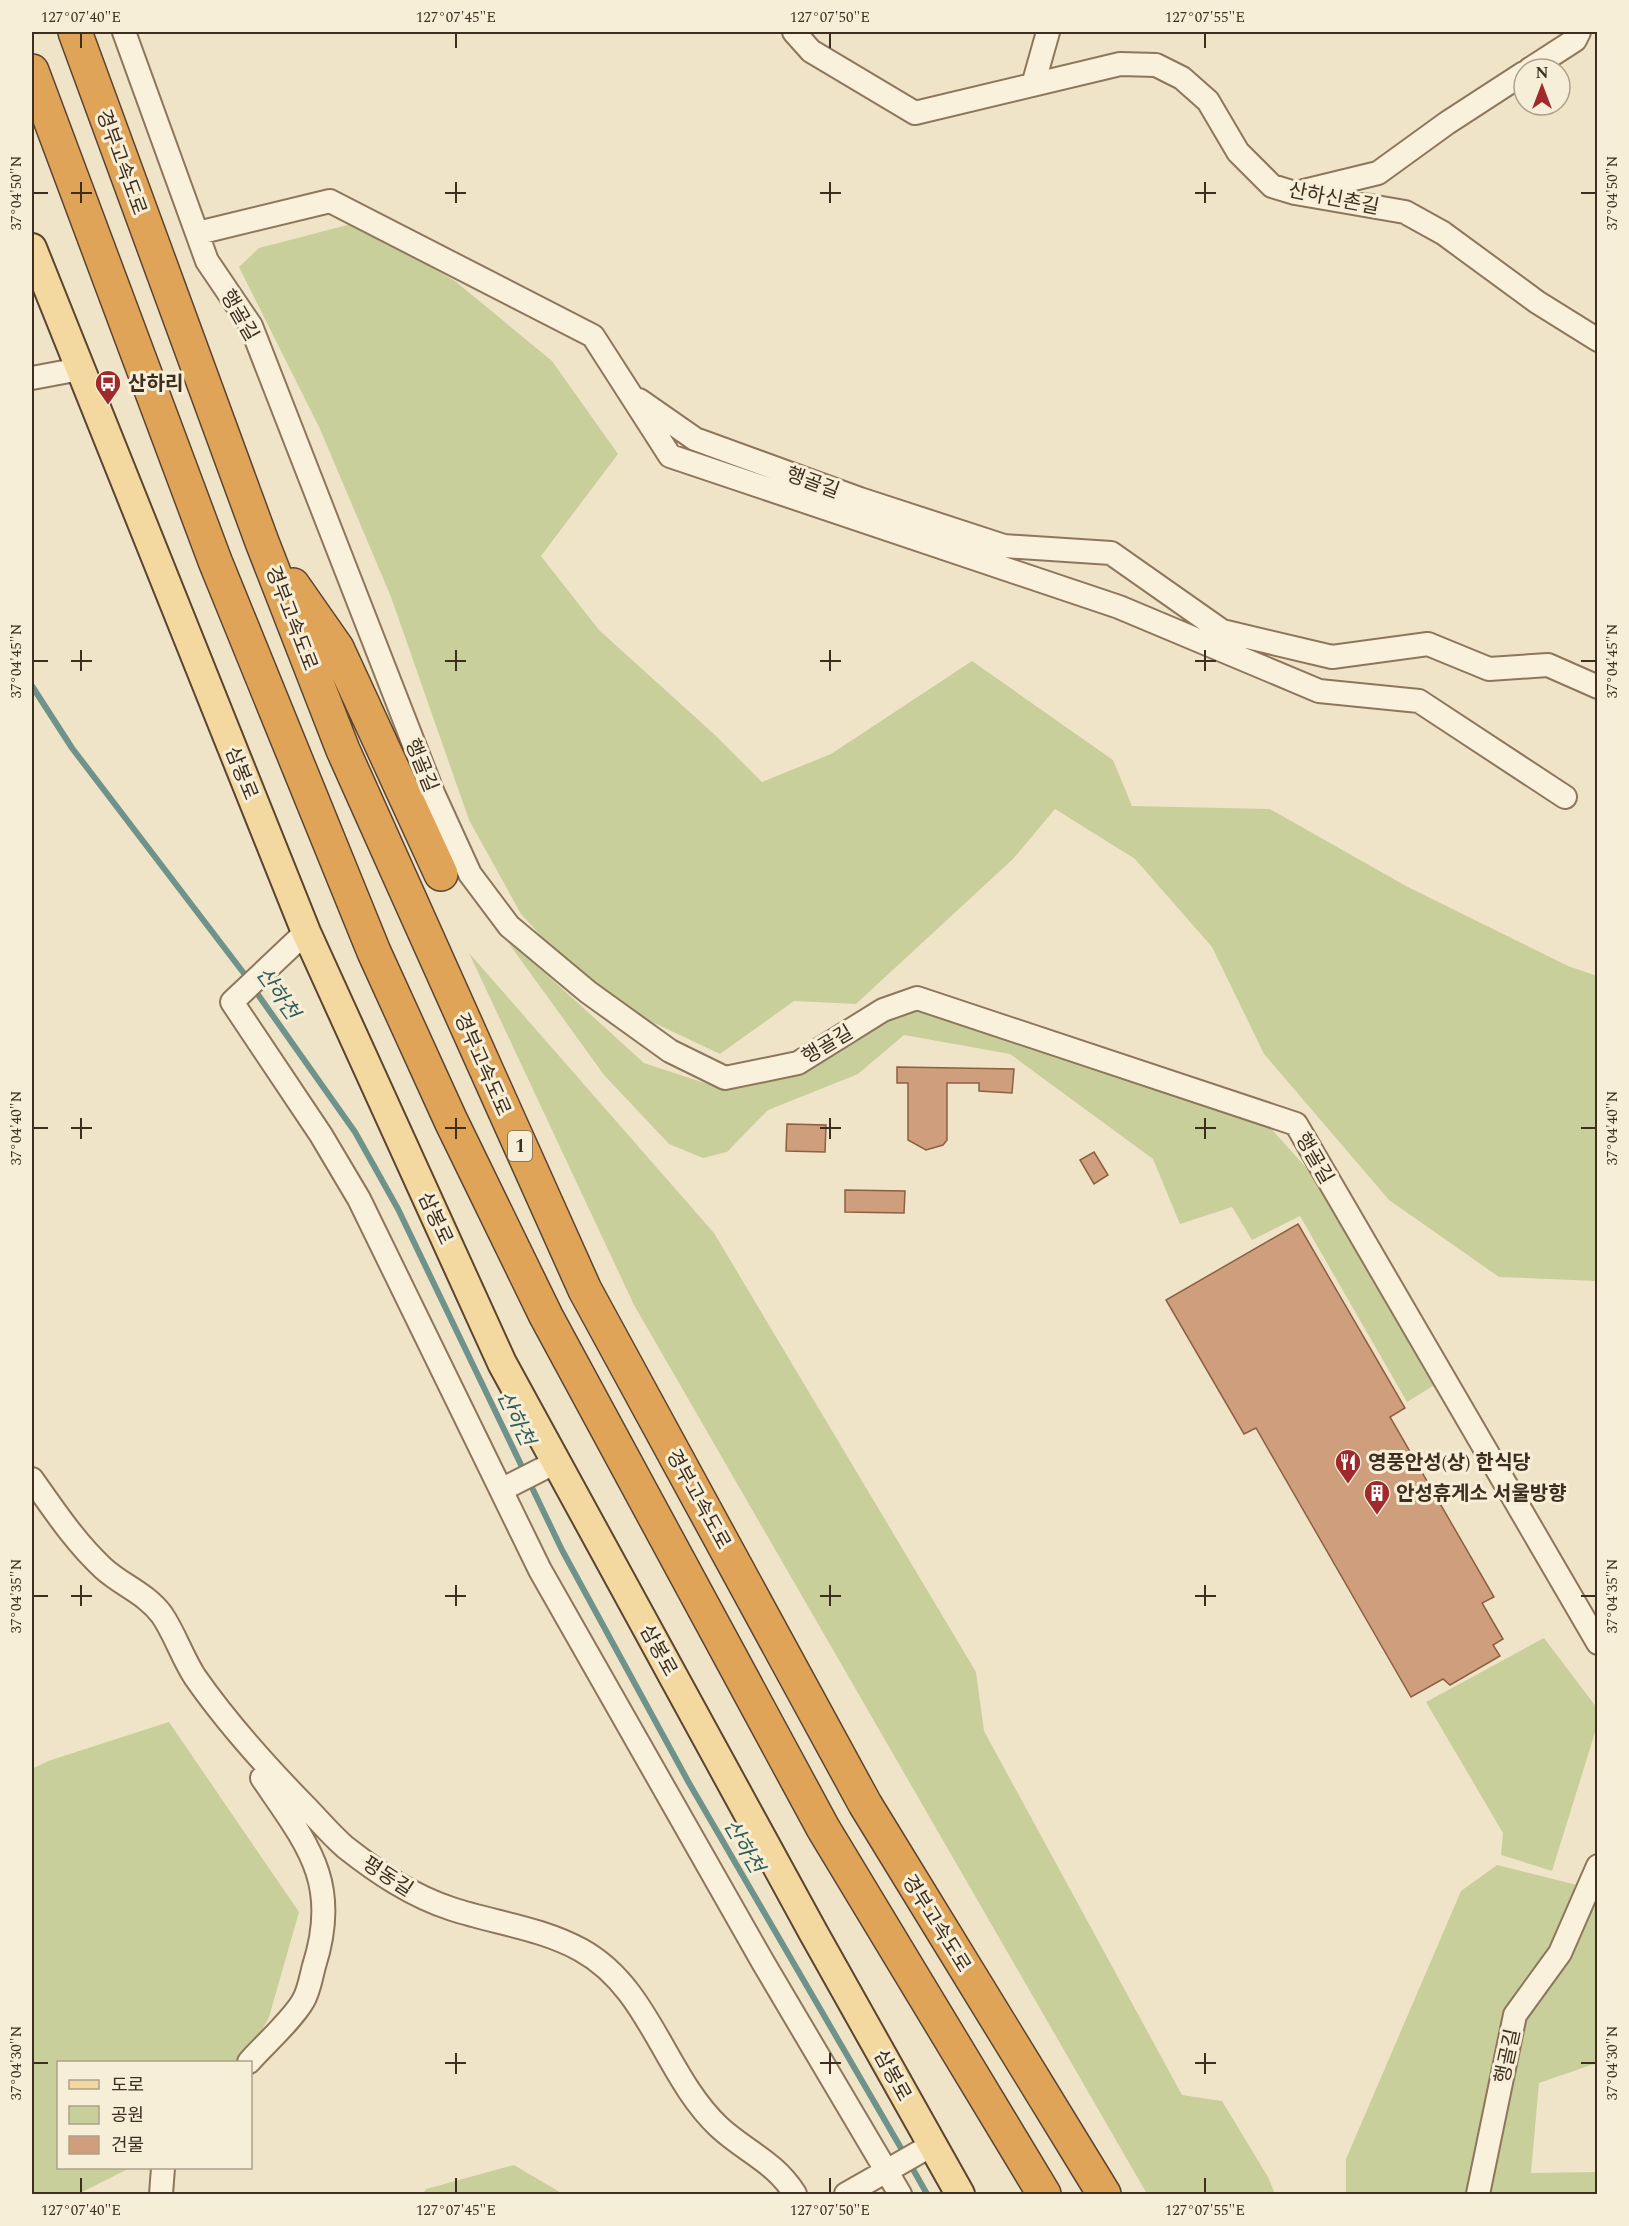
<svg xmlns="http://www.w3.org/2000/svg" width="1629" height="2226" font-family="Spectral,'Noto Sans KR',serif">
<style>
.green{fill:#c9cf9b}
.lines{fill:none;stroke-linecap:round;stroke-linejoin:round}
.stream{stroke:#6f938a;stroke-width:6}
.building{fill:#cf9f7d;stroke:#8d5f41;stroke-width:1.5}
.minor-casing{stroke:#8d765c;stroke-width:26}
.major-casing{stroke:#5b4430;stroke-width:32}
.highway-casing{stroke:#5b4430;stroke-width:36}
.minor{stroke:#faf1dc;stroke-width:22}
.major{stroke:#f3d9a0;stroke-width:28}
.highway{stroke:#e0a458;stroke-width:33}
.ticks{fill:none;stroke:#3d2e20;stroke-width:2}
.labels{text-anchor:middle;stroke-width:6;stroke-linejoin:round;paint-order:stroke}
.shield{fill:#f7eed8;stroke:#756857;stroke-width:1.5}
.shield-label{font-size:18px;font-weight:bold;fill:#3d2e20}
.street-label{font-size:20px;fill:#3d2e20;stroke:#f7eed8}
.poi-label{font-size:20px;font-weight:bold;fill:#3d2e20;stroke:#f7eed8;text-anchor:start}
.water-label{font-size:21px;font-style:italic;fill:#2f5d5a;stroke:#f7eed8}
.neatline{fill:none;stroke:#3d2e20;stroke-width:2}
.ticks-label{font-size:15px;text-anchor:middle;fill:#3d2e20}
</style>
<rect width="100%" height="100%" fill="#f0e4c8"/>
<path class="green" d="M355,223L455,281L552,361L618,454L541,556L599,630L715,735L762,782L831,754L972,661L1113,760L1132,806L1270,809L1406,886L1568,966L1597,976V1281L1499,1277L1389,1200L1264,1054L1212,947L1135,859L1055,809L1013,859L856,1004L794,1001L720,1054L595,995L521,914L469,820L391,597L320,429L239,267L259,248Z
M502,934L644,1063L726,1090L813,1066L884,1018L937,1007L1264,1121L1313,1175L1438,1383L1407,1402L1300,1216L1252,1240L1232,1207L1180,1224L1153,1159L1010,1054L904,1035L858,1074L768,1110L727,1152L703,1158L669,1144L604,1075Z
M469,953L714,1233L976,1672L984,1731L1182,2095L1222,2101L1268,2177L1275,2194H1147L634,1305Z
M1544,1638L1597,1708V1726L1552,1871L1501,1855L1503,1833L1426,1702Z
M169,1722L299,1912L269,2017L245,2062H58V2168H130L78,2194H32V1769L48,1761Z
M1497,1865L1597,1890V2063L1539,2083L1531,2173L1597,2172V2194H1346V2159L1461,1891Z
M514,2165L563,2194H423L426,2189Z"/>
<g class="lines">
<path class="stream" d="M32,686L72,748L249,980
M254,989L355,1132L398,1209L562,1550L689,1783L905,2155
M910,2164L927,2194"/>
</g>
<path class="building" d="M897,1067L1014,1069L1012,1093L979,1091V1083H947V1140L943,1145L926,1150L908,1140V1083H897Z
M787,1124L826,1125L825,1152L786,1151Z
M1094,1152L1108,1175L1094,1184L1080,1160Z
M845,1190L905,1191L904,1213L845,1212Z
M1298,1224L1405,1408L1390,1417L1494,1597L1482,1603L1503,1639L1493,1645L1500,1656L1450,1685L1443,1679L1411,1697L1256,1428L1244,1434L1166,1300Z"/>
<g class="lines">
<g class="minor-casing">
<path id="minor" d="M124,32L207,261L251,326L433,793L470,874L509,926L588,992L670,1051L725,1078L798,1063L883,1010L917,998L1296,1124L1598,1643
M794,32L811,51L915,113L1120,64L1156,65L1182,78L1208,101L1238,152L1272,186L1295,193L1405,212L1443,233L1537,302L1598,340
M1530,69L1575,40L1579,32
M1033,85L1048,32
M1304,191L1378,173L1447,123L1524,73
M198,233L330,201L593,336L670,456L1119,607L1319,691L1419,701L1565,797
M32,378L80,369
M639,400L695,439L860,499L1004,546L1111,553L1222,631L1332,657L1428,644L1489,669L1548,665L1598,687
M306,932L232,1002L321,1135L359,1199L540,1570L764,1964L900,2194
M32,1479C54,1510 75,1542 103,1568C121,1585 146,1593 162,1615C175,1634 182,1657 195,1677C227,1723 264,1764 303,1804C317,1818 330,1834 345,1847C378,1873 412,1896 452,1909C495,1923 541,1928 581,1950C650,1988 664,2075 719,2127C746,2152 774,2161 795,2194
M501,1490L556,1462
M249,2062C264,2045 293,2019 303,2001C309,1991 311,1977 314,1966C341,1882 307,1844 262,1778
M161,2194L163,2168
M846,2194L932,2145
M1478,2194L1515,2015L1560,1953L1598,1866"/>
</g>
<g class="major-casing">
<path id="major" d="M32,248L306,932L502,1363L813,1932L960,2194"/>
</g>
<g class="highway-casing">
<path id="highway" d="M75,32L262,542L343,750L585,1290L865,1804L1104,2194
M32,71L215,561L374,952L451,1121L546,1316L823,1828L1044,2194
M293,585L337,648L441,874"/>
</g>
<use href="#minor" class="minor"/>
<use href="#major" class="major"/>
<use href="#highway" class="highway"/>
</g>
<path class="ticks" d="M81,33V48M456,33V48M830,33V48M1205,33V48M81,182V203M456,182V203M830,182V203M1205,182V203M33,193H48M71,193H92M445,193H466M820,193H841M1195,193H1216M1581,193H1596M81,650V671M456,650V671M830,650V671M1205,650V671M33,661H48M71,661H92M445,661H466M820,661H841M1195,661H1216M1581,661H1596M81,1118V1139M456,1118V1139M830,1118V1139M1205,1118V1139M33,1128H48M71,1128H92M445,1128H466M820,1128H841M1195,1128H1216M1581,1128H1596M81,1585V1606M456,1585V1606M830,1585V1606M1205,1585V1606M33,1596H48M71,1596H92M445,1596H466M820,1596H841M1195,1596H1216M1581,1596H1596M456,2053V2074M830,2053V2074M1205,2053V2074M33,2063H48M445,2063H466M820,2063H841M1195,2063H1216M1581,2063H1596M81,2178V2193M456,2178V2193M830,2178V2193M1205,2178V2193"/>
<defs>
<g id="bus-pin" transform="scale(1.35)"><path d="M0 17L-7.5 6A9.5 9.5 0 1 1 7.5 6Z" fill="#9e2a2b" stroke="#f7eed8"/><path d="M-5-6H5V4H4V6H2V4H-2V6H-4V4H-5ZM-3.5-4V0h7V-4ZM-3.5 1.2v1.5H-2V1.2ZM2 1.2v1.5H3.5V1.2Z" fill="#fff"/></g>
<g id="restaurant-pin" transform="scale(1.35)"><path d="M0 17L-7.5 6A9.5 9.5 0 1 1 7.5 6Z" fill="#9e2a2b" stroke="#f7eed8"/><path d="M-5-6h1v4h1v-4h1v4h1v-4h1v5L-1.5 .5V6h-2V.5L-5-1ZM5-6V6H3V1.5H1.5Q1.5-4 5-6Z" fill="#fff"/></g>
<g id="building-pin" transform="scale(1.35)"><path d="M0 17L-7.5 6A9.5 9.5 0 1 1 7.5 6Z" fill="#9e2a2b" stroke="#f7eed8"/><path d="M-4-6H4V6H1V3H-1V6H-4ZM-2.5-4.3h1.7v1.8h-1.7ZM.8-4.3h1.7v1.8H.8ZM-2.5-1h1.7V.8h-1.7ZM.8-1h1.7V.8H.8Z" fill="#fff"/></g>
</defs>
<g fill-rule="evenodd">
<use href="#bus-pin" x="108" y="383"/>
<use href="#restaurant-pin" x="1348" y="1462"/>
<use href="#building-pin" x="1377" y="1493"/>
</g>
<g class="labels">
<rect class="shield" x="508" y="1131" width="24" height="30" rx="4.5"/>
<g class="shield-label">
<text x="520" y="1152">1</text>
</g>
<g class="street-label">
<text transform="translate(122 162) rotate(70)" y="7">경부고속도로</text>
<text transform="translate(1334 198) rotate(11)" y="7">산하신촌길</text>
<text transform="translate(240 315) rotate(60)" y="7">행골길</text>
<text transform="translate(813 482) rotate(20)" y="7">행골길</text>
<text transform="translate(292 618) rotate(69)" y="7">경부고속도로</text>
<text transform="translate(422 765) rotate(68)" y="7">행골길</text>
<text transform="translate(242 773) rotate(68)" y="7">삼봉로</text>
<text transform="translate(827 1044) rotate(-31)" y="7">행골길</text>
<text transform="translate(483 1064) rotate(66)" y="7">경부고속도로</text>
<text transform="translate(1315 1158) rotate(60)" y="7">행골길</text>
<text transform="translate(436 1218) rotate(65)" y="7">삼봉로</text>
<text transform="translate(699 1499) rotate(61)" y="7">경부고속도로</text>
<text transform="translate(659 1650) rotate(61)" y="7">삼봉로</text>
<text transform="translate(388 1876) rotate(33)" y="7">평동길</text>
<text transform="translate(937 1923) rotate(58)" y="7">경부고속도로</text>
<text transform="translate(1507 2056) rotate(-78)" y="7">행골길</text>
<text transform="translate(893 2075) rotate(61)" y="7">삼봉로</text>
</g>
<g class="poi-label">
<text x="128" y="390">산하리</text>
<text x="1368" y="1469">영풍안성(상) 한식당</text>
<text x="1396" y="1500">안성휴게소 서울방향</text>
</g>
<g class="water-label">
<text transform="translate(278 993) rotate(55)" y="7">산하천</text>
<text transform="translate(516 1418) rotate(64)" y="7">산하천</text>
<text transform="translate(744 1846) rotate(60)" y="7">산하천</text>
</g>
</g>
<rect width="1629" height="2226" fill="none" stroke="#f7eed8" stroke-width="66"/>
<rect x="57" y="2061" width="195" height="108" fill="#f7eed8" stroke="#ada18e" stroke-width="1.5"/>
<rect x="69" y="2080" width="30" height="9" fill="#f3d9a0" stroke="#ada18e" stroke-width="1.5"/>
<text x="111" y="2091" font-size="18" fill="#3d2e20">도로</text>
<rect x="69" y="2106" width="30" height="18" fill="#c9cf9b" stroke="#ada18e" stroke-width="1.5"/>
<text x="111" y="2121" font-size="18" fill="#3d2e20">공원</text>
<rect x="69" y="2136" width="30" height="18" fill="#cf9f7d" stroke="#ada18e" stroke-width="1.5"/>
<text x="111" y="2151" font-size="18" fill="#3d2e20">건물</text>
<g transform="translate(1542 87)"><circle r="28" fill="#f7eed8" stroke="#ada18e" stroke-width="1.5"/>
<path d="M0-4.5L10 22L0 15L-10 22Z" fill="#9e2a2b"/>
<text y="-9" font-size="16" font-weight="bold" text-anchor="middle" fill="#3d2e20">N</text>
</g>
<rect x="33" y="33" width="1563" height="2160" class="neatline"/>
<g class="ticks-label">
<text x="81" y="22">127°07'40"E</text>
<text x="456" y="22">127°07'45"E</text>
<text x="830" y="22">127°07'50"E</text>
<text x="1205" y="22">127°07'55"E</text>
<text transform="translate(16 193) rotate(-90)" y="5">37°04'50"N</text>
<text transform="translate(1612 193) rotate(-90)" y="5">37°04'50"N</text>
<text transform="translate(16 661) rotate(-90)" y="5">37°04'45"N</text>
<text transform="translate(1612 661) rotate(-90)" y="5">37°04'45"N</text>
<text transform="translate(16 1128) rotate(-90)" y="5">37°04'40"N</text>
<text transform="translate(1612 1128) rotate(-90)" y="5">37°04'40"N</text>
<text transform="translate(16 1596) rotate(-90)" y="5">37°04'35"N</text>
<text transform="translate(1612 1596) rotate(-90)" y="5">37°04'35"N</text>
<text transform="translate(16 2063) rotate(-90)" y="5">37°04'30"N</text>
<text transform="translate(1612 2063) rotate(-90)" y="5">37°04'30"N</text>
<text x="81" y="2215">127°07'40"E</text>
<text x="456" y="2215">127°07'45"E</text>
<text x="830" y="2215">127°07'50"E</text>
<text x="1205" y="2215">127°07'55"E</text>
</g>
</svg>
